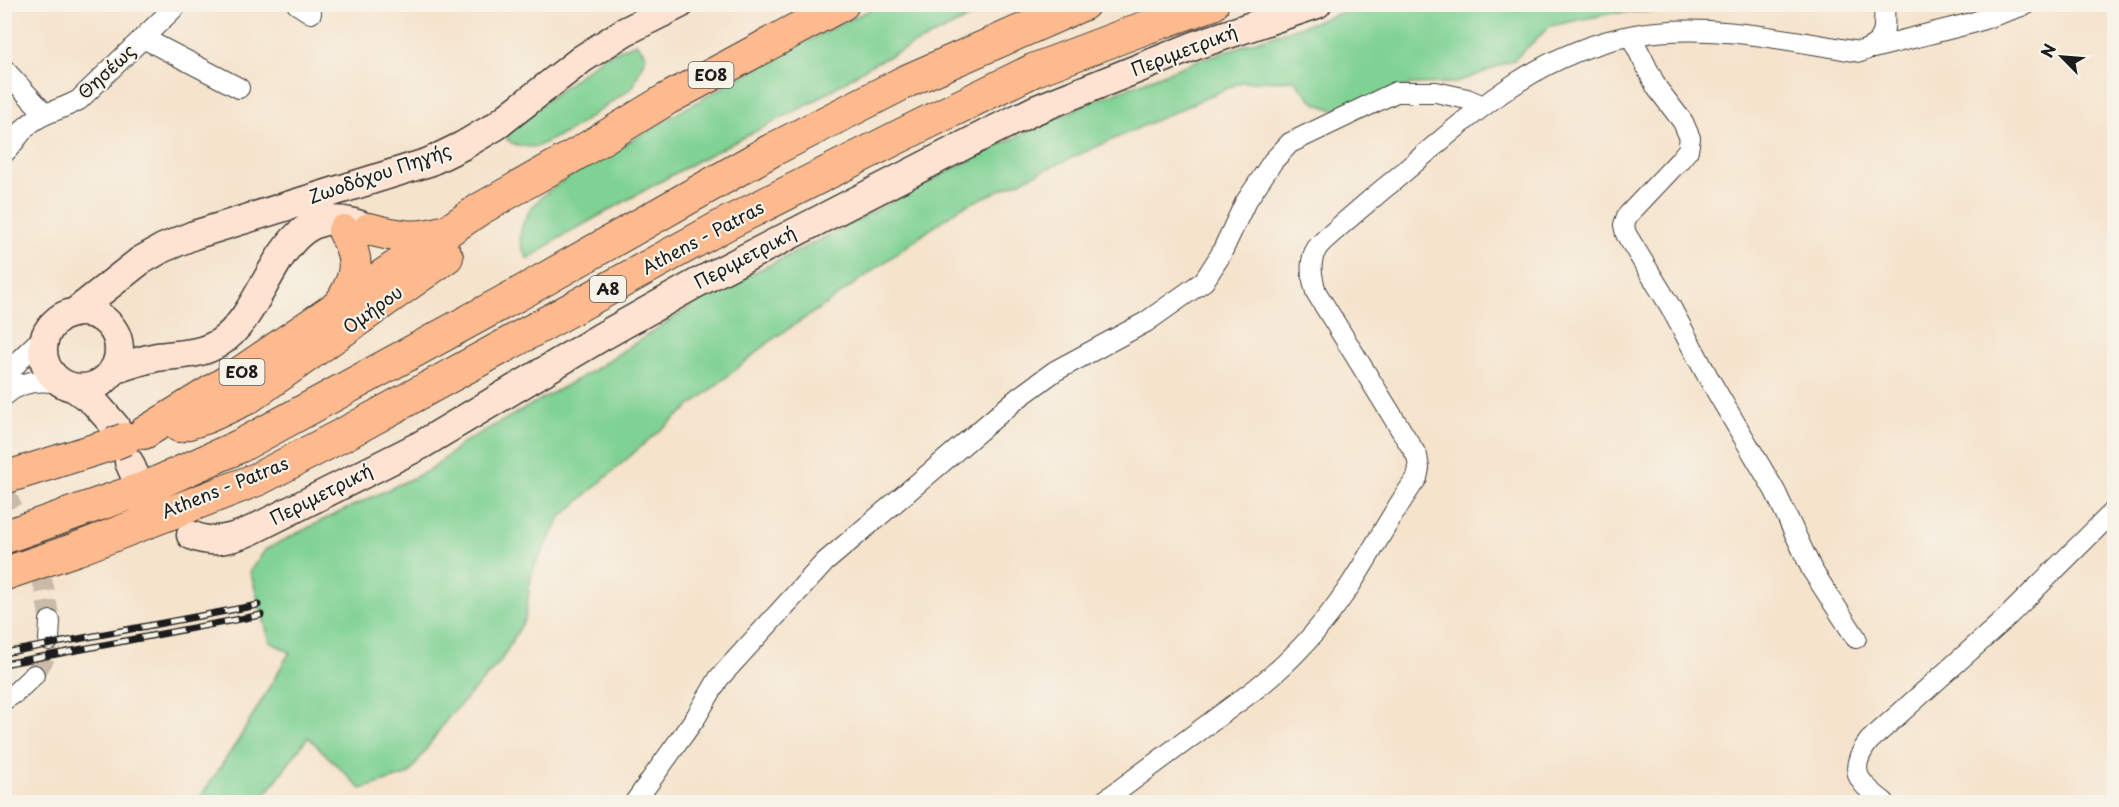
<svg xmlns="http://www.w3.org/2000/svg" width="2119" height="807" font-family="'Playpen Sans',sans-serif">
<style>
.green{fill:#80d294;stroke:#4e7758;stroke-width:1.5}
.lines{fill:none;stroke-linecap:round;stroke-linejoin:round}
.street-tunnel{stroke:#cabba9;stroke-width:20;stroke-dasharray:20 10;stroke-linecap:butt}
.street-casing{stroke:#3d3a36;stroke-width:22}
.secondary-casing{stroke:#3d3a36;stroke-width:31}
.primary-casing{stroke:#3d3a36;stroke-width:34}
.highway-casing{stroke:#3d3a36;stroke-width:35}
.street{stroke:#fff;stroke-width:20}
.secondary{stroke:#fee3d2;stroke-width:28}
.primary{stroke:#fcba8e;stroke-width:32}
.highway{stroke:#fcba8e;stroke-width:33}
.rail-casing{stroke:#1c1c1c;stroke-width:7}
.rail{stroke:#f7f3e8;stroke-width:4.5;stroke-dasharray:14;stroke-linecap:butt}
.primary-bridge-casing{stroke:#3d3a36;stroke-width:34;stroke-linecap:butt}
.primary-bridge{stroke:#fcba8e;stroke-width:32}
.labels{text-anchor:middle;stroke-width:4.5;stroke-linejoin:round;paint-order:stroke}
.shield{fill:#f7f3e8;stroke:#5e5c59;stroke-width:1.5}
.shield-label{font-size:16px;font-weight:bold;fill:#1c1c1c}
.street-label{font-size:18px;fill:#1c1c1c;stroke:#f7f3e8}
</style>
<rect width="100%" height="100%" fill="#f7f3e8"/>
<filter id="ink" filterUnits="userSpaceOnUse"><feTurbulence type="fractalNoise" baseFrequency=".0167" numOctaves="2"/><feDisplacementMap in="SourceGraphic" scale="12" xChannelSelector="R" yChannelSelector="G"/><feConvolveMatrix kernelMatrix="1 2 1 2 8 2 1 2 1" color-interpolation-filters="sRGB"/></filter>
<filter id="wash" filterUnits="userSpaceOnUse"><feTurbulence type="fractalNoise" baseFrequency=".008" numOctaves="4" result="noise"/><feDisplacementMap in="SourceGraphic" scale="24" xChannelSelector="R" yChannelSelector="G"/><feGaussianBlur stdDeviation="1.35" result="paint"/><feColorMatrix in="noise" values="0 0 0 0 0 0 0 0 0 0 0 0 0 0 0 0 0 1.4 0 .05"/><feComposite in="paint" operator="in"/></filter>
<g filter="url(#wash)">
<rect width="100%" height="100%" fill="#f5e3cc"/>
<path class="green" d="M1368,4L1673,5L1662,11L1613,13L1550,26L1514,60L1456,83L1412,84L1334,110L1315,103L1294,80L1241,82L960,208L825,305L777,336L646,442L561,517L532,571L525,619L500,662L447,719L409,774L361,789L308,737L260,802H197L239,739L290,652L270,642L250,571L266,549L327,518L432,469L464,442L594,370L708,295L814,243L986,151L1089,103L1199,60Z
M880,5H996L871,65L811,103L697,161L561,237L528,259C516,241 519,227 531,209C548,185 587,167 612,152C699,100 788,48 880,5Z
M636,43L646,55L633,87L571,130L536,147L518,146L507,140L510,129L603,57Z"/>
</g>
<g filter="url(#ink)">
<g class="lines">
<path class="street-tunnel" d="M4,490L33,553L44,587L50,621
M34,675L44,659L49,640"/>
<g class="street-casing">
<path id="street" d="M297,4L311,13
M1631,36L1657,88L1683,122L1690,138L1688,150L1678,162L1627,216L1624,225L1626,234L1670,306L1708,377L1775,491L1812,570L1856,638
M143,38L239,88
M1873,48L1972,23L2027,4
M4,69L45,114
M4,153C13,145 19,134 27,126C42,112 62,110 79,100L178,4
M4,381C16,362 28,349 46,336
M4,396C21,380 42,379 63,384
M49,640L50,621
M4,700L16,692L34,675
M635,802L696,717L719,678L825,562L1018,398L1055,371L1146,322L1204,281L1220,256L1245,203L1273,161L1290,143L1396,92H1436L1467,99L1483,106
M1103,802L1253,691C1291,662 1323,626 1349,587C1373,551 1392,512 1417,478L1419,468L1417,456L1316,292C1312,278 1308,262 1317,248C1323,240 1333,233 1340,226C1358,211 1374,196 1392,182C1467,119 1533,53 1634,35C1709,22 1786,40 1860,52C1887,43 1885,30 1884,4
M1884,802C1859,783 1846,771 1869,741L2003,621L2114,511"/>
</g>
<g class="secondary-casing">
<path id="secondary" d="M43 350a38 38 0 1 1 76 0a38 38 0 1 1-76 0Z
M74,313L140,261L163,248L194,235L429,162L462,146L496,126L582,59L624,32L680,4
M113,370C127,365 142,360 157,357C179,354 200,355 219,343C274,308 277,187 370,229
M73,387L94,402L115,426
M129,462L137,480
M191,535C211,545 233,539 252,530L421,445L601,337L697,283L986,134L1035,110L1199,44L1317,4"/>
</g>
<g class="primary-casing">
<path id="primary" d="M369,229C395,236 416,240 442,232
M338,307C357,278 361,263 344,231
M179,426L205,418L248,398L447,257
M144,433L231,379L480,209L582,151L667,99L843,4
M4,478L113,444"/>
</g>
<g class="highway-casing">
<path id="highway" d="M4,537L148,487L240,446L524,291L772,150L907,81L1083,4
M4,574L77,549L258,479L350,431L724,225L916,128L1034,70L1147,27L1212,4"/>
</g>
<use href="#street" class="street"/>
<use href="#secondary" class="secondary"/>
<use href="#primary" class="primary"/>
<use href="#highway" class="highway"/>
<g class="rail-casing">
<path id="rail" d="M4,653L258,605
M4,664L261,615"/>
</g>
<use href="#rail" class="rail"/>
<g class="primary-bridge-casing">
<path id="primary-bridge" d="M113,444L125,439"/>
</g>
<use href="#primary-bridge" class="primary-bridge"/>
</g>
</g>
<g class="labels">
<g class="shield">
<rect x="688.5" y="62" width="45" height="26" rx="4.5"/>
<rect x="590" y="276" width="36" height="26" rx="4.5"/>
<rect x="219.5" y="359" width="45" height="26" rx="4.5"/>
</g>
<g class="shield-label">
<text x="711" y="81">ΕΟ8</text>
<text x="608" y="295">Α8</text>
<text x="242" y="378">ΕΟ8</text>
</g>
<g class="street-label">
<text transform="translate(1184 51) rotate(-21)" y="6">Περιμετρική</text>
<text transform="translate(107 72) rotate(-43)" y="6">Θησέως</text>
<text transform="translate(380 174) rotate(-19)" y="6">Ζωοδόχου Πηγής</text>
<text transform="translate(703 238) rotate(-28)" y="6">Athens - Patras</text>
<text transform="translate(745 258) rotate(-28)" y="6">Περιμετρική</text>
<text transform="translate(373 310) rotate(-36)" y="6">Ομήρου</text>
<text transform="translate(225 488) rotate(-22)" y="6">Athens - Patras</text>
<text transform="translate(321 495) rotate(-27)" y="6">Περιμετρική</text>
</g>
</g>
<rect width="2119" height="807" fill="none" stroke="#f7f3e8" stroke-width="24"/>
<g transform="translate(2062 57) rotate(295)" stroke="#f7f3e8" stroke-width="4.5" paint-order="stroke">
<path d="M0-4.5L10 22L0 15L-10 22Z" fill="#1c1c1c"/>
<text y="-9" font-size="16" font-weight="bold" text-anchor="middle" fill="#1c1c1c">N</text>
</g>
</svg>
